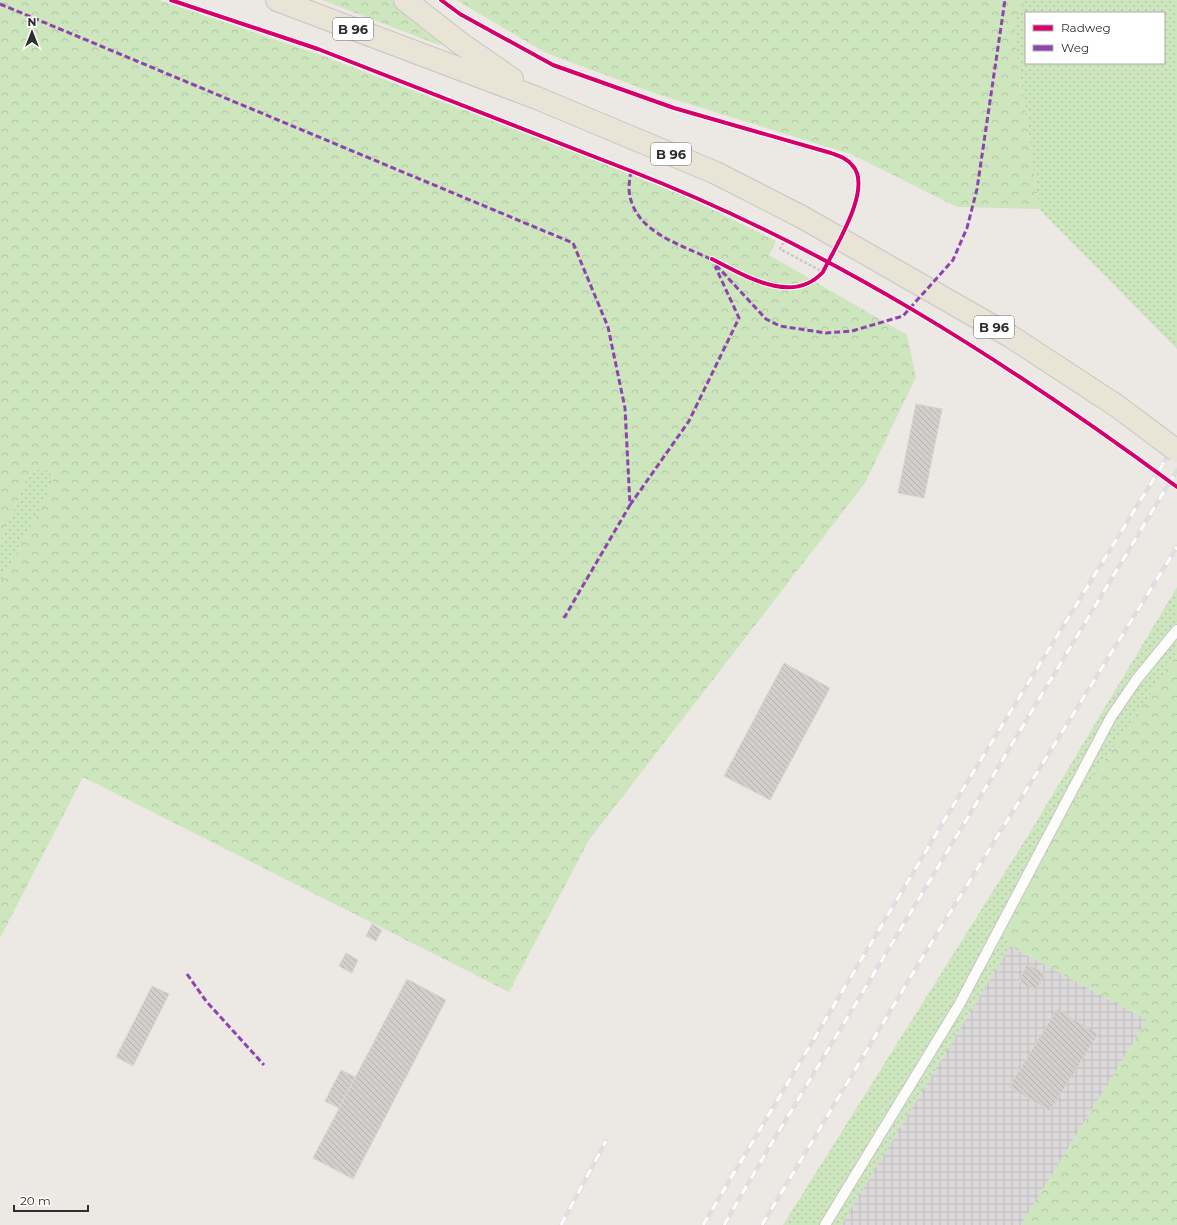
<svg xmlns="http://www.w3.org/2000/svg" width="1177" height="1225" font-family="Montserrat,sans-serif">
<style>
.industrial{fill:url(#industrial-grid)}
.grass{fill:url(#grass-dots);fill-rule:evenodd}
.forest{fill:url(#forest-crowns)}
.building{fill:url(#building-back-hatch);stroke:#d7d4d0}
.lines{fill:none;stroke-linecap:round;stroke-linejoin:round}
.lane-casing{stroke:#c5c4c5;stroke-width:12}
.primary-casing{stroke:#c6c5c4;stroke-width:24}
.path{stroke:#c9c9c8;stroke-width:2.5;stroke-dasharray:3 2;stroke-linecap:butt}
.lane{stroke:#fcfcfb;stroke-width:10}
.primary{stroke:#e8e4d6;stroke-width:22}
.rail-casing{stroke:#dfdfe1;stroke-width:4.5}
.rail{stroke:#fff;stroke-width:3;stroke-dasharray:9;stroke-linecap:butt}
.primary-bridge-casing{stroke:#c6c5c4;stroke-width:24;stroke-linecap:butt}
.primary-bridge{stroke:#e8e4d6;stroke-width:22}
.quiet{stroke:#8e44ad;stroke-width:3;stroke-dasharray:6 3;stroke-linecap:butt}
.cycleway-casing{stroke:#fff;stroke-width:6}
.cycleway{stroke:#d6006c;stroke-width:4}
.labels{text-anchor:middle;stroke-width:4;stroke-linejoin:round;paint-order:stroke}
.shield{fill:#fff;stroke:#6d6d6d;stroke-width:1}
.shield-label{font-size:13px;font-weight:bold;fill:#2e2e2e}
</style>
<defs>
<pattern id="industrial-grid" width="8" height="8" patternUnits="userSpaceOnUse"><rect width="8" height="8" fill="#dcd9db"/><path d="M0 4h8M4 0v8" fill="none" stroke="#bdbbbc"/></pattern>
<pattern id="grass-dots" width="8" height="8" patternUnits="userSpaceOnUse"><rect width="8" height="8" fill="#cee6be"/><path d="M2 2h.1M6 6h.1" fill="none" stroke="#b1c6a4" stroke-width="1.8" stroke-linecap="round"/></pattern>
<pattern id="forest-crowns" width="20" height="18" patternUnits="userSpaceOnUse"><rect width="20" height="18" fill="#cee6be"/><path d="M2 6a3 3 0 1 1 6 0M12 15a3 3 0 1 1 6 0" fill="none" stroke="#b1c6a4"/></pattern>
<pattern id="building-back-hatch" width="6" height="6" patternUnits="userSpaceOnUse"><rect width="6" height="6" fill="#d1cecb"/><path d="M-1 5l2 2M0 0l6 6M5-1l2 2" fill="none" stroke="#b4b1af"/></pattern>
</defs>
<rect width="100%" height="100%" fill="#ece8e4"/>
<path class="industrial" d="M1010,946L1147,1020L1021,1225H841Z"/>
<path class="grass" d="M1025,0H1177V349L1039,209L1013,26ZM1026,13H1164V63H1026Z
M39,469L52,474L53,484L0,584V542L27,478Z
M1177,587V623L1133,677L1082,764L953,1005L819,1225H783L1032,829Z
M1177,635V655L1058,828L1115,720L1140,682Z
M1004,931L1010,946L841,1225H830L964,1007Z"/>
<path class="forest" d="M0,0H158L318,54L615,168L693,200L776,241L769,255L907,335L916,377L865,483L589,840L509,992L83,777L0,938V584L53,484L52,474L39,469L27,478L0,542Z
M322,0H392L448,41L439,45Z
M456,0H1025L1013,26L1039,209L957,207L853,155L654,93L546,53Z
M1177,655V1225H1021L1147,1020L1010,946L1004,931L1058,828Z"/>
<path class="building" d="M916,404L942,409L924,498L898,493Z
M784,663L830,688L770,800L724,776Z
M372,924L382,930L376,941L366,936Z
M346,953L358,960L352,973L339,966Z
M1027,964L1045,973L1036,991L1019,982Z
M407,979L446,1000L353,1179L313,1158Z
M152,986L169,994L133,1066L116,1057Z
M1057,1009L1098,1034L1050,1111L1009,1087Z
M341,1070L355,1077L339,1108L325,1101Z"/>
<g class="lines">
<g class="lane-casing">
<path id="lane" d="M825,1225L959,1005L1111,717L1137,679L1177,630"/>
</g>
<g class="primary-casing">
<path id="primary" d="M277,0L537,98L716,173L802,217
M405,0L460,43L512,79"/>
</g>
<path class="path" d="M786,238L780,249L823,272"/>
<use href="#lane" class="lane"/>
<use href="#primary" class="primary"/>
<g class="rail-casing">
<path id="rail" d="M561,1225L606,1141
M703,1225L966,784L1177,441
M724,1225L767,1151L1177,470
M762,1225L928,948L1177,547"/>
</g>
<use href="#rail" class="rail"/>
<g class="primary-bridge-casing">
<path id="primary-bridge" d="M802,217L1010,336L1117,406L1177,451"/>
</g>
<use href="#primary-bridge" class="primary-bridge"/>
<path class="quiet" d="M0,4L573,243L608,327L625,408L630,505L564,618
M631,171C630,176 629,183 629,189C632,233 682,244 714,261
M716,265L766,319L780,326L826,333L852,331L903,316L953,260L967,228L977,189L1005,0
M630,505L689,421L739,318L715,266
M187,974L206,1001L264,1065"/>
<g class="cycleway-casing">
<path id="cycleway" d="M171,0L318,49L631,171C829,248 1006,361 1177,487
M441,0L460,14L553,65L674,108L831,153C839,156 846,158 852,165C874,187 834,249 823,272C792,306 744,275 712,259"/>
</g>
<use href="#cycleway" class="cycleway"/>
</g>
<g class="labels">
<g class="shield">
<rect x="333" y="18" width="40" height="22" rx="3"/>
<rect x="651" y="143" width="40" height="22" rx="3"/>
<rect x="974" y="316" width="40" height="22" rx="3"/>
</g>
<g class="shield-label">
<text x="353" y="34">B 96</text>
<text x="671" y="159">B 96</text>
<text x="994" y="332">B 96</text>
</g>
</g>
<rect x="1025" y="12" width="140" height="52" fill="#ffffff" stroke="#ababab"/>
<rect x="1033" y="25" width="20" height="6" fill="#d6006c" stroke="#ababab"/>
<text x="1061" y="32" font-size="12" fill="#2e2e2e">Radweg</text>
<rect x="1033" y="45" width="20" height="6" fill="#8e44ad" stroke="#ababab"/>
<text x="1061" y="52" font-size="12" fill="#2e2e2e">Weg</text>
<g transform="translate(32 32)" stroke="#ffffff" stroke-width="3" paint-order="stroke">
<path d="M0-3L7 15L0 10L-7 15Z" fill="#2e2e2e"/>
<text y="-6" font-size="11" font-weight="bold" text-anchor="middle" fill="#2e2e2e">N</text>
</g>
<path d="M14 1205v6h74v-6" fill="none" stroke="#2e2e2e" stroke-width="2"/>
<text x="20" y="1205" font-size="12" fill="#2e2e2e" stroke="#ffffff" stroke-width="3" paint-order="stroke">20 m</text>
</svg>
